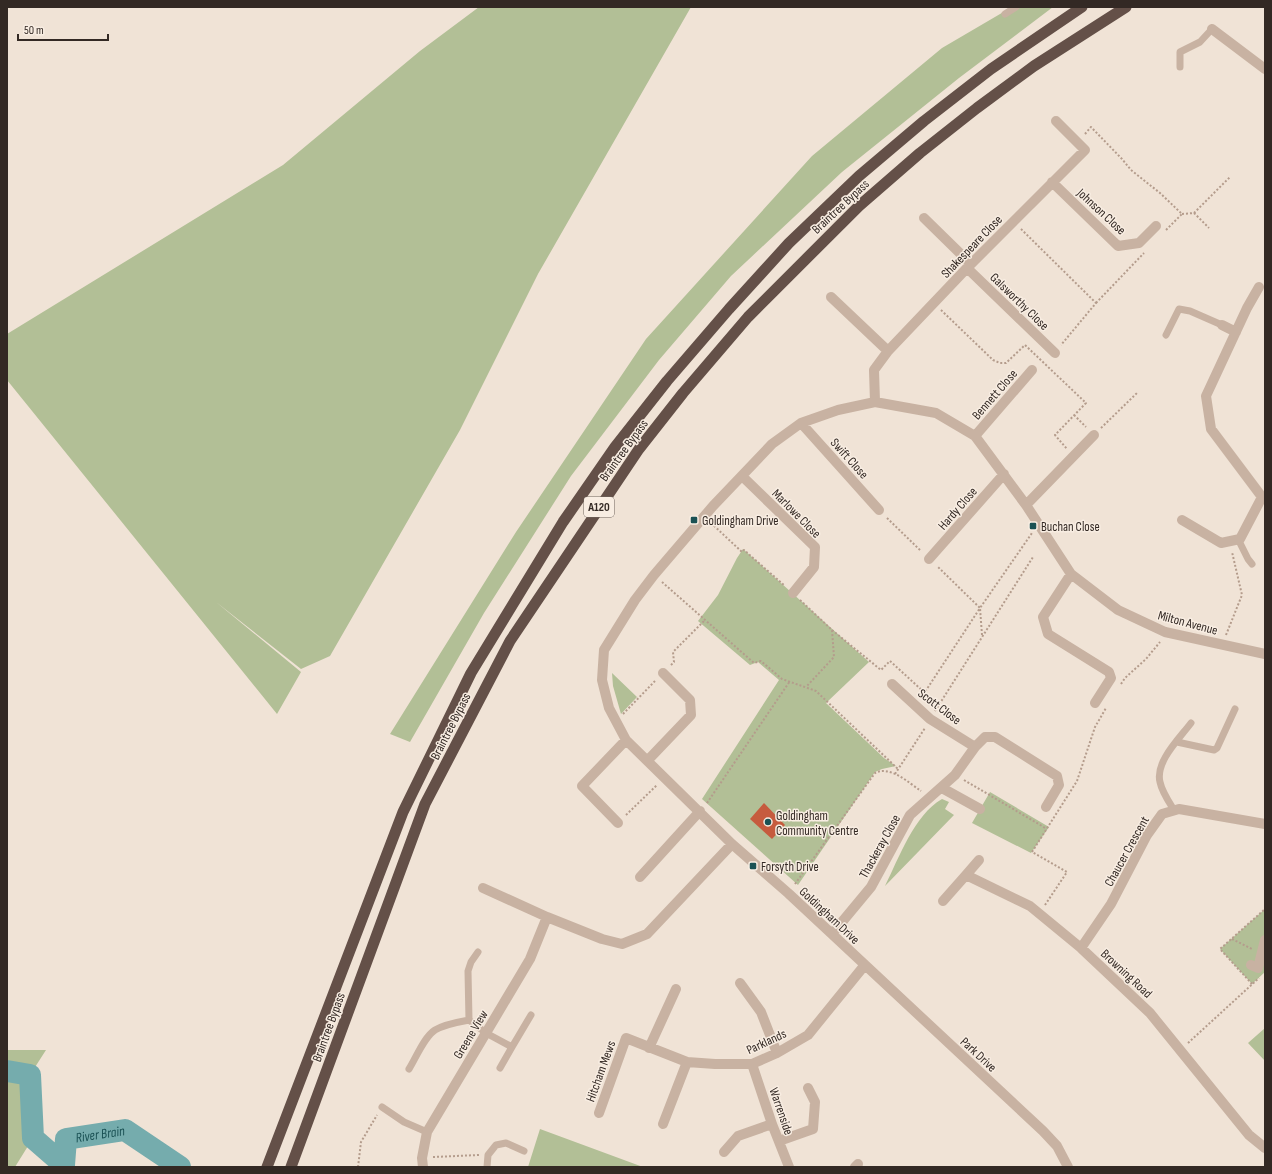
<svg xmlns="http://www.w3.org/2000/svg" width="1272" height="1174" font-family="'Sofia Sans Condensed',sans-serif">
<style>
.green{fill:#b2bf96}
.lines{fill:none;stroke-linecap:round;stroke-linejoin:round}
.river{stroke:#75acad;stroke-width:22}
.building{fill:#c65b3e}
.path{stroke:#b49c8c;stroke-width:2;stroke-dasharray:2 2;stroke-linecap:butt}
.service{stroke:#c8b2a2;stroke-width:7}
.minor{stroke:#c8b2a2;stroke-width:10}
.trunk{stroke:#645048;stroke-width:11}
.poi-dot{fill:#1a5154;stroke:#f8ede2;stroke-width:1.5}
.labels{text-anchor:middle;stroke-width:3;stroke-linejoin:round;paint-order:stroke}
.shield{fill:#f8ede2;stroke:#6e645d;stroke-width:1}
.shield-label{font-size:12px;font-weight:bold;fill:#332924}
.street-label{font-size:13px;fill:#332924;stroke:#f8ede2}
.poi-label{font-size:13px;fill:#332924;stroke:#f8ede2;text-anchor:start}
.water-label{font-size:14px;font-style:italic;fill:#1a5154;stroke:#f8ede2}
</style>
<rect width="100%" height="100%" fill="#f0e3d6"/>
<path class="green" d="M479,7H691L538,274L460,430L330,656L301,669L216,602L301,672L277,714L7,380V334L283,165L420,51Z
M1012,7H1053L959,78L842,172L731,276L659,360L571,476L484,613L410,742L390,734L516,532L646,339L812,156L942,48Z
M743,549L869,662L826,703L884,758L896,766L882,769L875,772L798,885L702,799L779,680L758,662L750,665L698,621L718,595L737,558Z
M612,673L637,697L621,714L613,686Z
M990,792L1049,827L1031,853L972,823Z
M942,799L949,802L945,809L954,815L885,886C899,858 914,815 942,799Z
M1265,909V972L1252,984L1220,949Z
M1265,1028V1061L1248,1043Z
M7,1050H46L30,1075L33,1138L15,1167H7Z
M540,1129L643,1167H528Z"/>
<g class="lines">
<path class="river" id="s1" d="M7,1071L30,1075L33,1138L64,1165L66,1139L125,1130L180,1167"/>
</g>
<path class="building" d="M764,803L785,825L772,839L750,819Z"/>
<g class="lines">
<path class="path" d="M1085,134L1091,127L1122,159L1131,170L1160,193L1182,214L1166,230
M1194,213L1209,228
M1182,214L1194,213L1230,177
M1021,229L1096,303L1061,345
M1096,303L1144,253
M941,310L993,360L1000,363H1006L1025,345L1086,403L1055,435L1067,449
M1074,415L1086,427
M1101,428L1137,393
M887,518L921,551
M711,523L742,552L744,550L785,586
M662,582L754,663L761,661L782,679L816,691L898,769
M800,600L832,630L834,657L806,687
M832,630L881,670L890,661L925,693
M982,635L980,608L1032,533
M1226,635L1242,595L1232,552
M671,665L674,662L673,652L705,620
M1121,684L1125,678L1146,659L1160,642
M921,698L980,608L937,566
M935,711L1033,557
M623,714L655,681
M895,774L925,728
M964,780L1047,829
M707,803L790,681
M626,815L657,785
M795,884L875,773C890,765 909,783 921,791
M1045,905L1067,872L1032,852L1077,781L1095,727L1106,708
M1232,939L1252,949
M1252,984L1220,949L1265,909
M1188,1043L1259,978
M433,1157L479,1155
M358,1167L361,1142L377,1115"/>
<path class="service" d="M1005,14L1016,7
M1180,67V52L1200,42L1212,29
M1166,335L1179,309L1190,311L1222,325
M1238,539L1248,559L1252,564
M1177,742L1214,750L1217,748L1235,709
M1174,810C1169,802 1162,792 1160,782C1155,762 1179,739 1191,723
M469,1020L468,971L471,962L478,952
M500,1068L512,1047
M409,1069C416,1058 424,1037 435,1030C445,1024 458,1022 469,1020L486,1033L512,1047L531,1015
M382,1107L404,1122L427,1132
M487,1167L488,1155L496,1145L506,1143L524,1151"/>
<path class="minor" d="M1212,29L1265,69
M1052,182L1118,246L1139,243L1156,226
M924,218L971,264
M967,268L1055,353
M1259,287L1247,308L1206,396L1211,429L1262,497L1265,498
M831,297L888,351
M1222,325L1236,332
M875,402L874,370L888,351L967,268L1085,150L1056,121
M801,423L879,510
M975,436L1032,370
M742,476L815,547L814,567L793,593
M1026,505L1094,435
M1182,520L1221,543L1240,539L1262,497
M929,559L1004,474
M1071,574L1043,617L1048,634L1109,672L1111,678L1095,703
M892,684L930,719L975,747
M648,760L691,715L690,700L663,673
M942,788L980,809
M618,823L582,786L626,740
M966,875L979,860
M640,877L700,811
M483,888L547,917L602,939L622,944L647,934L732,844
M943,901L966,875L1030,906L1081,948L1150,1013L1249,1135L1265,1148
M832,934L871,887L910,815L955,775L975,747L985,737H995L1057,776L1059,785L1046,807
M1081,948L1111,904L1147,835L1162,814L1179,809L1265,824
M1251,965L1258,968L1265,940
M740,983L761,1012L777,1053
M649,1048L676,989
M752,1064L772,1124L789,1167
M599,1113L626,1038L687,1062L715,1064H752L777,1053L808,1035L864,966
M663,1124L687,1062
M779,1141L813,1129L815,1102L808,1088
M724,1152L738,1136L772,1124
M423,1167L422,1158L427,1132L530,959L547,917
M855,1167L858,1164
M1068,1167L1057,1146L1043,1131L788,893L732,844L626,740L609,708L602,680L604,650L635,600L654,575L713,506L772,444L801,423L838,410L875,402L936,413L975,436L1026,505L1071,574L1118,610L1165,632L1265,654"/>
<path class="trunk" d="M267,1167L403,812L471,673L563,522L615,447L667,381L729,309L789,243L859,176L924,121L991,69L1082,7
M291,1167L425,804L510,641L639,449L683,393L748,317L859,206L920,153L977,108L1034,66L1126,7"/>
</g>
<g class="poi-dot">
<rect x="690" y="516" width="8" height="8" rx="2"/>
<rect x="1029" y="522" width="8" height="8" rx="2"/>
<circle cx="768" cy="822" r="4"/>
<rect x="749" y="862" width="8" height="8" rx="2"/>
</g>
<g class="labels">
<rect class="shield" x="584" y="497" width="30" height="20" rx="3"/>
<g class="shield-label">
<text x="599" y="511">A120</text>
</g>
<g class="street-label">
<text transform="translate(840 206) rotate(-43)" y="5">Braintree Bypass</text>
<text transform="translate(1102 211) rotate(43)" y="5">Johnson Close</text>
<text transform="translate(971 246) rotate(-46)" y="5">Shakespeare Close</text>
<text transform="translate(1020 301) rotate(44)" y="5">Galsworthy Close</text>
<text transform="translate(994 394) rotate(-49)" y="5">Bennett Close</text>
<text transform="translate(623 450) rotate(-54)" y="5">Braintree Bypass</text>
<text transform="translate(850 458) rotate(48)" y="5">Swift Close</text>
<text transform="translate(957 508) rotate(-49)" y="5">Hardy Close</text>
<text transform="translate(797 513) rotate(45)" y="5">Marlowe Close</text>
<text transform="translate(1188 622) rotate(15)" y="5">Milton Avenue</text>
<text transform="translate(940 706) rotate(37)" y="5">Scott Close</text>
<text transform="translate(450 726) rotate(-63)" y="5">Braintree Bypass</text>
<text transform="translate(879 846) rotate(-61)" y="5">Thackeray Close</text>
<text transform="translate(1126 851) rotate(-61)" y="5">Chaucer Crescent</text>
<text transform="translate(830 915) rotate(43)" y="5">Goldingham Drive</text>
<text transform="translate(1127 973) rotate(43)" y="5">Browning Road</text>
<text transform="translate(328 1027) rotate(-70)" y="5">Braintree Bypass</text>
<text transform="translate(470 1034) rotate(-59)" y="5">Greene View</text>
<text transform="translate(766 1041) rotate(-25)" y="5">Parklands</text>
<text transform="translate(979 1054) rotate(43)" y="5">Park Drive</text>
<text transform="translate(600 1071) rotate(-70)" y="5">Hitcham Mews</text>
<text transform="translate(782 1111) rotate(71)" y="5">Warrenside</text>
</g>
<g class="poi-label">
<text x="702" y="525">Goldingham Drive</text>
<text x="1041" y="531">Buchan Close</text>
<text x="776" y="820">Goldingham<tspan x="776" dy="15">Community Centre</tspan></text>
<text x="761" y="871">Forsyth Drive</text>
</g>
<g class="water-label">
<text dy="5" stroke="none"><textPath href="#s1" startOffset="188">River Brain</textPath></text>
</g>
</g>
<rect width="1272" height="1174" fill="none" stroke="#332924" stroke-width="16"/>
<path d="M18 34v6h90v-6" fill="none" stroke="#332924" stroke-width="2"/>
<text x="24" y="34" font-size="12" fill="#332924" stroke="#f8ede2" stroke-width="3" paint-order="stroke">50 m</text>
</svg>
